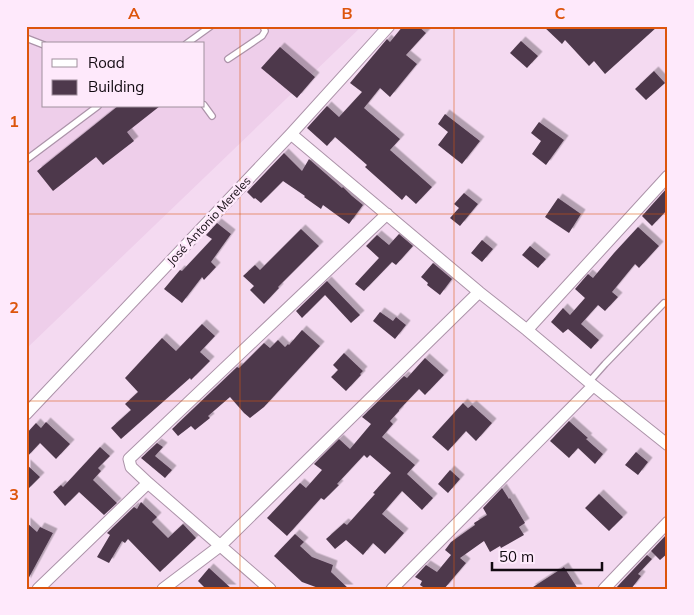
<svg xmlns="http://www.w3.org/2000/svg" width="694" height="615" font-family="Mulish,sans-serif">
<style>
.built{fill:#eeceea;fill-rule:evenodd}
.building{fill:#4e394c;filter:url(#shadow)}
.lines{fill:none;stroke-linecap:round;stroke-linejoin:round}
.service-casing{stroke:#ac93a9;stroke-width:8}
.minor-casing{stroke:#ac93a9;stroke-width:13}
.service{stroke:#fff;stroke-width:5.5}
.minor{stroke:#fff;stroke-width:11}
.grid{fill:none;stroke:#dd550c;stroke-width:1;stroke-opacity:0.55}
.labels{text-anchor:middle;stroke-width:5;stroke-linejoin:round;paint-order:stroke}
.street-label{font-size:12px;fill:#120a11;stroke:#fee9fb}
.neatline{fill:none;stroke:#dd550c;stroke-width:2}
.grid-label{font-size:16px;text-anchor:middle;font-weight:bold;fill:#dd550c}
</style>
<defs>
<filter id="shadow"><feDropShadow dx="4.5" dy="-4.5" stdDeviation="0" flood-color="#0004"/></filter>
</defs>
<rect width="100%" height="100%" fill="#f4daf1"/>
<path class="built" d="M26,26H362L26,349ZM44,44H204V106H44Z"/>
<path class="building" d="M403,26H418L426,33L406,55L417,64L390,97L380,88L364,108L400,139L390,150L432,187L416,204L406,195L402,200L365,167L367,165L335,137L327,146L307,128L327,106L339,117L362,92L350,83L387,39L390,42Z
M543,26H658L605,74L594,61L589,66L565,40L562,44Z
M521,41L538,56L527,68L510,53Z
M280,47L315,77L297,98L261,68Z
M654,71L665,83L646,100L635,89Z
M118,106H160L127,132L134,141L103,165L96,157L53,191L37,171Z
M445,114L480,141L462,164L438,145L448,132L438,124Z
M539,122L564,140L546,165L532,154L541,141L531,133Z
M284,153L302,171L309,159L342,188L343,187L352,196L363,205L349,224L323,205L321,209L304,197L305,196L283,181L261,203L255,198L254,199L247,192Z
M668,187V209L652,226L642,216Z
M464,193L478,204L460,226L450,218L459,208L454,204Z
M558,198L581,214L569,233L545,217Z
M217,223L231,234L211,262L216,267L204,280L202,277L182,303L164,289L180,270L182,271L212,239L206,235Z
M638,227L659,246L639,268L635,264L612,292L618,297L605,311L598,305L581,324L599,340L591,349L568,329L563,333L551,322L563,308L570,315L585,298L575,289L588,274L593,278L614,253Z
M301,229L319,246L278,287L279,288L264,304L250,290L254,286L243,276L255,265L260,270Z
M399,234L413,246L396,265L392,262L364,291L355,284L379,258L366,246L377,235L389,245Z
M482,240L493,249L482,262L471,253Z
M530,246L546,259L538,268L522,255Z
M433,263L452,279L440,295L427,285L428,283L421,277Z
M327,281L360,315L351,323L325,295L302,318L296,311Z
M380,312L393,321L396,317L406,325L395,339L373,321Z
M202,324L215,336L200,352L210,361L191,380L190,378L121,439L111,428L131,410L125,404L138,392L125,378L162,338L176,351Z
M302,330L320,346L264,407L250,418L244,413L230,397L208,416L210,418L195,430L191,426L178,436L172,429L236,368L237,367L239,368L264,343L270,348L278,340L285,347L288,344L289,345Z
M344,353L363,371L360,374L361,375L346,391L331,377L338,370L333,365Z
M425,358L444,375L425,395L419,389L399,410V411L390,421L393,424L382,437L415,465L407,474L433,498L422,510L402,491L382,514L404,533L385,554L373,543L363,555L346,540L335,549L326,539L344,523L347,525L375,494L373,493L391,473L370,455L367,458L364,455L337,484L339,485L324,500L321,498L287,536L267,518L300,483L306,488L322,470L314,464L339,439L350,449L371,424L362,417L404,376L407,378Z
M463,403L468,408L472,405L492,423L476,441L466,431L448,451L432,437Z
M569,421L588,438L586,439L603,454L595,464L578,448L569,458L550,441Z
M46,422L70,444L56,459L40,443L26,458V434L36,423L41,428Z
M157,443L163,447L155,456L172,470L165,478L141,458Z
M100,447L110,456L98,468L101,471L93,480L117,503L104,515L79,492L65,506L53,492L61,485L63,487Z
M636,452L648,462L638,475L625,465Z
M26,464L40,477L26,491Z
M450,470L460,479L448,493L438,484Z
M502,488L509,499L510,498L525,523L519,527L524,535L501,548L500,546L490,552L484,541L460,558L466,563L444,589H426L420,585L422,581L415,577L426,565L437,572L451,555L445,550L451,542L475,525L474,523L487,515L483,508Z
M599,494L623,517L609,531L585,508Z
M141,502L157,517L152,522L168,538L183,524L196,538L160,572L128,539L125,543L122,541L109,563L97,557L110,535L107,533L134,507L137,509Z
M26,522L37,532L40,527L53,533L26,583Z
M668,533V553L660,560L651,551Z
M295,534L304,542L300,546L312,557L333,565L331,572L349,589H321L302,582L274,556Z
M647,555L652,559L638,574L641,576L631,589H615Z
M564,567L578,589H530Z
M209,568L232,589H206L198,581Z"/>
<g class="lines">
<g class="service-casing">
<path id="service" d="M26,38L44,45
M186,44L211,26
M228,59L262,36L265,31L263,26
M204,105L212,116
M26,160L98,106
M589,382L605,364L664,303"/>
</g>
<g class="minor-casing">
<path id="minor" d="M291,134L479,292L527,330L589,382L668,445
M527,330L668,176
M26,414L291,134L389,26
M38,589L148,483
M163,589L220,546L479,292
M270,589L148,483L131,467L129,459L387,214
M392,589L593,386
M604,589L668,522"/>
</g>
<use href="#service" class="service"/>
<use href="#minor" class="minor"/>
</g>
<path class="grid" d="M240,26V589M454,26V589M26,214H668M26,401H668"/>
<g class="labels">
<g class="street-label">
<text transform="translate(209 221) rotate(-47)" y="4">José Antonio Mereles</text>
</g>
</g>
<rect width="694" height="615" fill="none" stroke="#fee9fb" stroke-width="55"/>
<rect x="42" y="42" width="162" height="65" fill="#fee9fb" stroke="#a0909d"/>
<rect x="52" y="59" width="25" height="8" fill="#ffffff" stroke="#a0909d"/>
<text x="88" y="68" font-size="15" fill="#120a11">Road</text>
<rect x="52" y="80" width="25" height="15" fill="#4e394c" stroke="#a0909d"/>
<text x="88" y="92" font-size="15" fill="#120a11">Building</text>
<path d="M492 562v8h110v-8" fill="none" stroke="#120a11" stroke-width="2.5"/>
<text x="499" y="562" font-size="15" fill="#120a11" stroke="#fee9fb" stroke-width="4" paint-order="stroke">50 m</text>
<rect x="28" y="28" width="638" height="560" class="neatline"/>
<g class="grid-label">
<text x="134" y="19">A</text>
<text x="347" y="19">B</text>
<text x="560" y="19">C</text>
<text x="14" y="127">1</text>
<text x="14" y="313">2</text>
<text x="14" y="500">3</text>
</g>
</svg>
